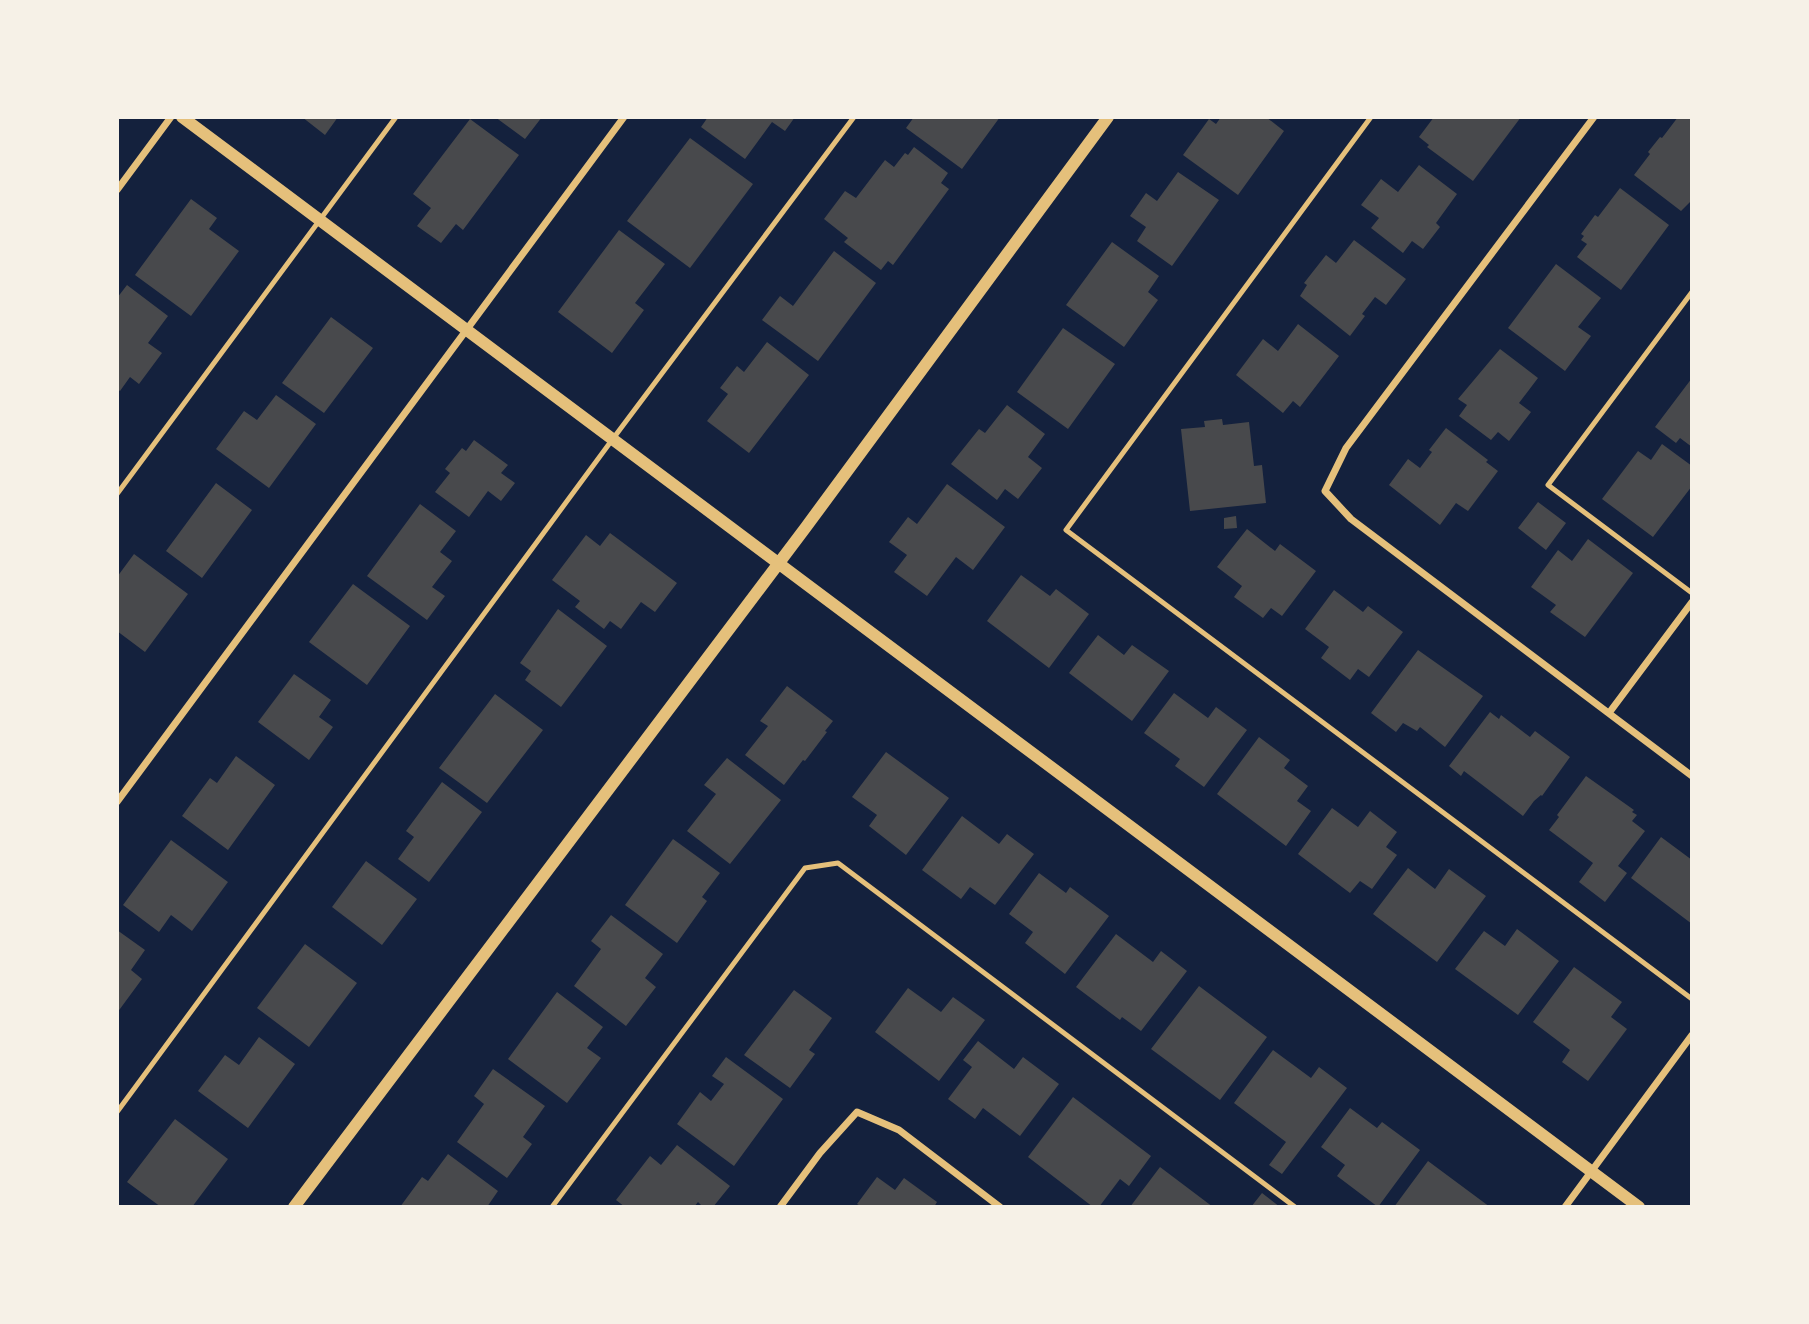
<svg xmlns="http://www.w3.org/2000/svg" width="1809" height="1324" font-family="Overpass,sans-serif">
<style>
.building{fill:#48494c}
.lines{fill:none;stroke-linecap:round;stroke-linejoin:round}
.service{stroke:#e5c07b;stroke-width:5}
.minor{stroke:#e5c07b;stroke-width:7}
.tertiary{stroke:#e5c07b;stroke-width:12}
</style>
<rect width="100%" height="100%" fill="#14213d"/>
<path class="building" d="M302,117H338L325,135Z
M495,117H542L525,139Z
M708,117H795L785,131L772,122L745,159L701,127Z
M914,117H1000L962,169L906,128Z
M1221,117H1266L1284,131L1238,195L1183,155L1209,119L1216,124Z
M1434,117H1521L1473,181L1427,147L1429,145L1419,137Z
M1678,117L1692,119V200L1681,211L1634,175L1650,154L1648,152L1660,137L1662,138Z
M470,119L519,155L463,230L456,224L441,243L417,226L431,208L413,194Z
M690,138L753,184L690,268L627,221Z
M914,147L948,173L941,183L949,189L893,265L888,261L881,270L844,242L848,238L824,219L845,191L856,198L885,160L894,167L905,153L908,155Z
M1419,165L1457,194L1436,223L1440,227L1423,249L1412,241L1403,253L1371,228L1379,218L1361,205L1381,179L1398,192Z
M1178,172L1219,200L1172,266L1137,241L1146,227L1130,216L1146,193L1157,201Z
M1620,188L1669,225L1621,290L1577,257L1587,244L1581,240L1584,236L1581,234L1595,215L1598,217Z
M191,199L217,218L209,229L239,251L191,316L135,275Z
M619,230L665,264L635,303L644,310L612,353L558,312Z
M1354,240L1406,279L1386,305L1375,297L1362,314L1365,316L1350,336L1300,296L1307,285L1304,283L1326,255L1336,263Z
M1112,242L1159,276L1148,292L1158,300L1124,347L1066,305Z
M834,251L876,283L818,361L762,320L780,296L793,306Z
M1556,264L1601,298L1578,327L1591,336L1565,371L1508,328Z
M127,285L168,316L148,343L162,353L139,384L130,377L120,391L117,389V298Z
M331,317L373,348L324,413L282,383Z
M1298,324L1339,356L1300,407L1293,401L1283,413L1236,375L1263,339L1278,351Z
M1063,328L1115,364L1068,429L1017,392Z
M767,342L809,375L749,453L707,421L728,394L720,388L737,366L744,372Z
M1500,349L1538,378L1519,403L1531,412L1509,441L1498,432L1491,440L1459,416L1467,405L1458,399Z
M1692,378V447L1680,438L1676,443L1655,427Z
M276,395L316,424L269,488L216,449L244,411L257,420Z
M1007,405L1045,434L1028,457L1042,468L1018,499L1005,489L997,500L951,464L979,429L985,433Z
M1222,419L1223,425L1249,422L1254,466L1262,465L1266,503L1190,511L1181,429L1205,427L1204,421Z
M1446,428L1488,460L1486,462L1498,471L1468,511L1456,503L1440,525L1389,485L1408,459L1420,468L1432,452L1429,450Z
M474,440L508,465L501,473L515,483L501,501L488,491L469,517L435,492L450,473L445,469L462,448L466,451Z
M1662,444L1692,466V486L1653,537L1602,499L1638,451L1651,460Z
M216,483L252,510L202,578L166,551Z
M947,484L1005,527L973,570L956,557L927,596L894,572L907,555L889,542L908,517L917,524Z
M1538,502L1566,523L1546,550L1518,528Z
M420,504L456,531L440,552L452,561L432,587L445,596L427,620L367,576Z
M1236,516L1237,528L1224,529V518Z
M1247,529L1275,551L1280,544L1316,571L1282,616L1271,608L1263,618L1234,597L1242,586L1217,567Z
M610,533L677,583L655,612L641,602L621,629L610,621L604,629L575,607L580,601L552,580L586,535L600,546Z
M1588,539L1633,573L1585,637L1550,612L1556,605L1531,587L1558,550L1572,561Z
M134,554L188,594L145,652L117,631V577Z
M1021,575L1050,596L1056,589L1089,614L1049,668L987,621Z
M353,584L410,626L367,685L309,642Z
M1334,590L1363,612L1368,606L1403,632L1369,677L1358,669L1350,680L1321,658L1329,647L1305,629Z
M558,609L607,646L561,707L525,680L531,671L520,663Z
M1098,635L1124,655L1132,645L1169,671L1132,721L1069,673Z
M1418,650L1483,696L1445,747L1420,727L1417,731L1403,723L1396,732L1371,713Z
M294,674L331,700L319,717L333,727L309,760L258,722Z
M787,686L833,721L825,731L827,732L805,761L803,760L784,785L745,755L768,726L760,721Z
M1174,693L1208,718L1216,707L1247,730L1204,787L1175,766L1180,759L1144,733Z
M495,694L543,730L487,803L439,768Z
M1490,712L1499,719L1501,715L1530,737L1535,731L1570,757L1542,796L1541,795L1534,801L1523,816L1464,771L1461,776L1449,766Z
M1259,737L1290,760L1284,768L1308,786L1297,801L1311,811L1286,846L1217,794Z
M886,752L949,798L906,855L869,826L877,815L852,797Z
M236,756L275,785L228,850L182,816L210,778L217,783Z
M727,758L781,800L730,864L687,831L716,794L704,785Z
M1586,776L1634,810L1632,812L1637,815L1632,821L1645,831L1618,866L1627,873L1605,902L1579,882L1593,863L1549,830L1559,817L1557,815Z
M442,782L482,812L429,882L398,859L414,837L406,831Z
M1332,808L1358,827L1370,811L1397,832L1386,847L1397,855L1372,889L1360,881L1350,893L1298,854Z
M962,816L999,844L1007,834L1034,854L995,905L970,887L961,899L922,870Z
M1661,837L1692,860V924L1631,878Z
M673,839L720,873L702,897L707,901L677,943L625,905Z
M171,840L228,882L192,931L171,915L159,932L123,905Z
M366,861L417,899L382,945L332,907Z
M1408,868L1435,889L1449,869L1486,896L1437,962L1373,914Z
M1039,873L1066,893L1070,887L1109,916L1065,974L1025,943L1033,932L1009,914Z
M611,915L663,954L645,978L656,987L626,1026L574,986L601,949L591,941Z
M1517,929L1559,961L1518,1015L1455,969L1484,931L1505,946Z
M117,930L145,950L131,970L142,979L117,1013Z
M1116,934L1153,962L1161,951L1187,971L1141,1031L1122,1017L1120,1020L1076,987Z
M305,944L357,983L309,1047L257,1008Z
M1574,967L1622,1002L1611,1017L1627,1029L1588,1081L1562,1062L1570,1050L1533,1022Z
M1199,986L1267,1037L1220,1100L1151,1049Z
M908,988L941,1012L953,997L985,1020L939,1081L875,1032Z
M794,990L832,1018L809,1050L815,1054L790,1088L744,1055Z
M557,992L603,1027L587,1048L601,1058L567,1103L508,1059Z
M259,1037L295,1064L248,1128L198,1091L225,1055L239,1065Z
M978,1041L1014,1069L1023,1057L1059,1084L1020,1136L983,1108L975,1119L948,1099L972,1067L963,1060Z
M1273,1050L1311,1078L1319,1067L1347,1088L1282,1174L1269,1165L1286,1142L1234,1103Z
M726,1057L783,1099L734,1166L677,1124L700,1092L711,1101L724,1084L712,1076Z
M493,1069L545,1106L523,1137L532,1144L507,1178L457,1142L484,1104L474,1096Z
M1073,1097L1151,1156L1129,1186L1120,1179L1099,1207H1093L1028,1157Z
M1350,1108L1377,1128L1382,1122L1420,1150L1378,1207L1337,1176L1345,1165L1321,1147Z
M175,1119L228,1159L192,1207H161L127,1182Z
M677,1145L730,1186L713,1207H703L698,1202L694,1207H625L616,1200L650,1156L661,1165Z
M448,1154L498,1191L487,1207H400L422,1177L428,1181Z
M1428,1161L1490,1207H1394Z
M1160,1167L1213,1207H1130Z
M877,1177L895,1190L904,1178L937,1202L934,1207H862L857,1204Z
M1262,1193L1280,1207H1251Z"/>
<g class="lines">
<path class="service" d="M1371,117L1066,530L1692,999
M1692,292L1548,485L1692,593
M117,494L396,117
M117,1112L612,440L854,117
M552,1207L805,868L838,863L1295,1207"/>
<path class="minor" d="M1594,117L1346,448L1325,491L1351,519L1692,776
M117,190L171,117
M1609,713L1692,602
M117,802L624,117
M780,1207L820,1153L857,1112L899,1130L1000,1207
M1565,1207L1692,1035"/>
<path class="tertiary" d="M182,117L1639,1207
M294,1207L806,527L1108,117"/>
</g>
<rect width="1809" height="1324" fill="none" stroke="#f6f1e7" stroke-width="238"/>
</svg>
